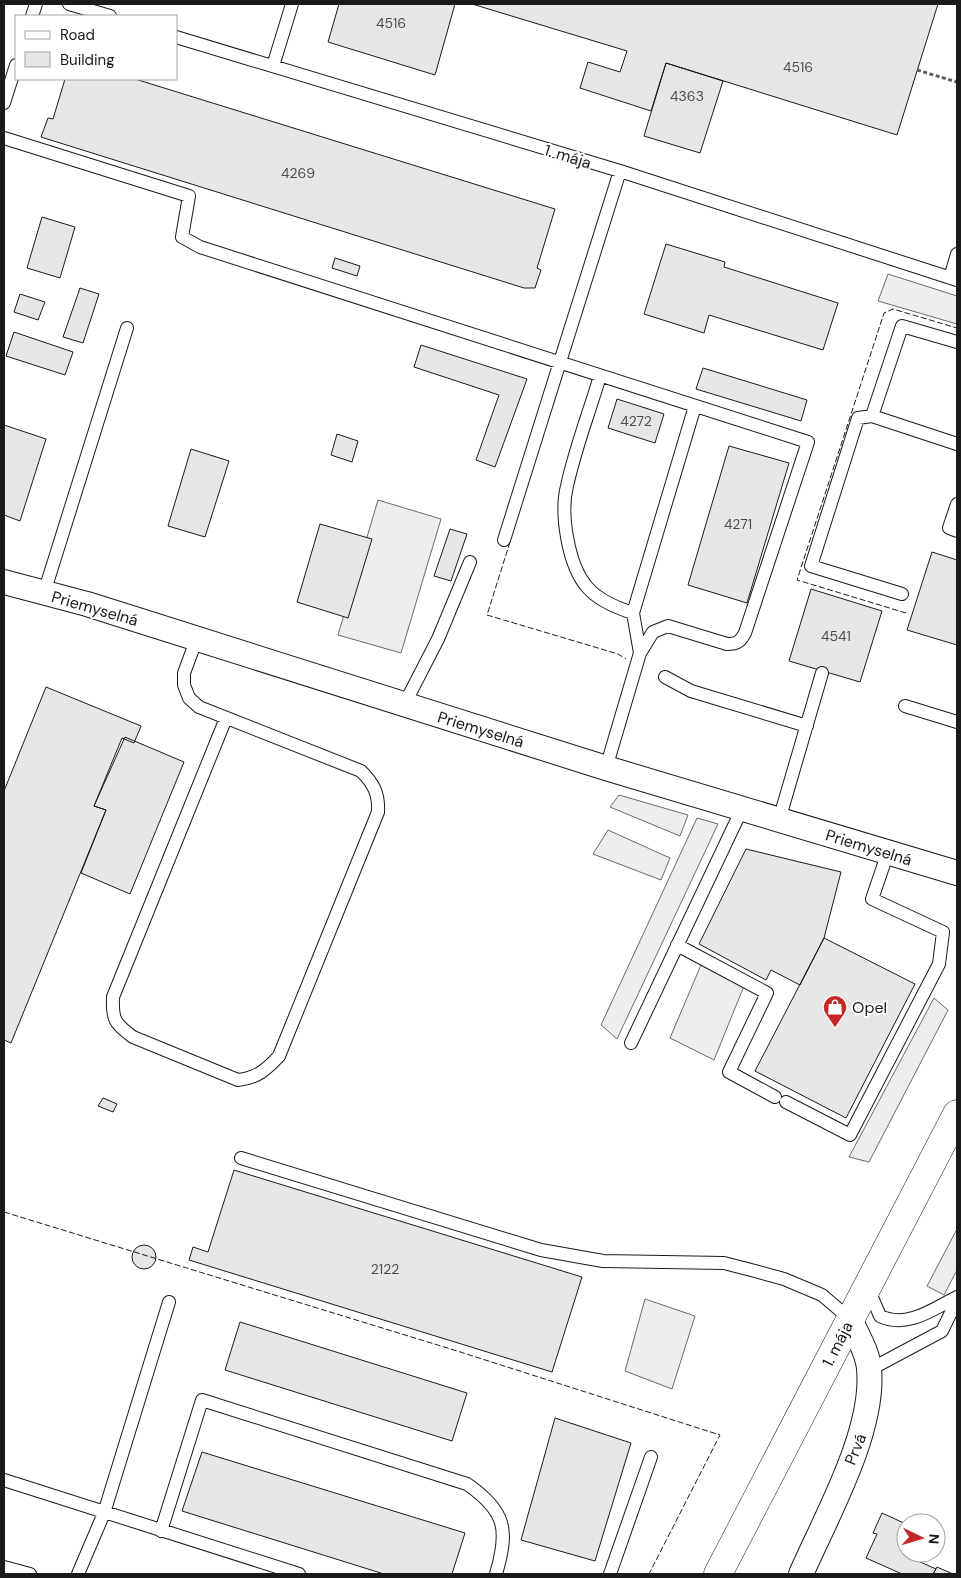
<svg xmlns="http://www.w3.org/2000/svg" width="961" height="1578" font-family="'DM Sans',sans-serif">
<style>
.parking{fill:#ededed;stroke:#6a6a6a}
.building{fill:#e6e6e6;stroke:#1a1a1a}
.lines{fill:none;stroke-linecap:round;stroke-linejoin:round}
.service-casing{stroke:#1a1a1a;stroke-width:14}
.minor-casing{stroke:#1a1a1a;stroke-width:26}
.primary-casing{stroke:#1a1a1a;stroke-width:29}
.path{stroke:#5f5f5f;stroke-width:3;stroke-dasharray:4 2.5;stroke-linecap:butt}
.service{stroke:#fff;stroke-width:12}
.minor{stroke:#fff;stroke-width:24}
.primary{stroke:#fff;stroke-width:28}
.fence{stroke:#1a1a1a;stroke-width:1;stroke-dasharray:6 2.5;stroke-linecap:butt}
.labels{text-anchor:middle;stroke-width:4;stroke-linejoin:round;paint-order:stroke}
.number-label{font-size:14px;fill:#4d4d4d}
.street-label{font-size:16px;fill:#1a1a1a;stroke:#fff}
.poi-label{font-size:16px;fill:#1a1a1a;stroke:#fff;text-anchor:start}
</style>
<rect width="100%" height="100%" fill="#fff"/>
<path class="parking" d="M888,274L957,296V324L878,301Z
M378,500L441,519L401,653L338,635Z
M619,795L688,815L680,836L610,807Z
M697,818L718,824L617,1039L601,1025Z
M608,830L670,858L661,880L593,854Z
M701,965L744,986L714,1060L670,1038Z
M934,998L948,1010L869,1162L849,1157Z
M957,1229V1270L944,1295L927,1286Z
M645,1299L695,1316L672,1389L625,1371Z"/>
<path class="building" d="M339,4H455L435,75L328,42Z
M472,4H938L897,135L666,63L651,111L580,88L588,62L620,72L627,51Z
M666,63L723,81L700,153L644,136Z
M65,79H135L555,209L537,268L541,270L535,288H524L41,137L48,118L53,119Z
M42,217L75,227L60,278L27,268Z
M666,244L725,262L724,267L838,303L823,350L709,315L704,333L644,314Z
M335,258L360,266L357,276L332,268Z
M80,288L99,294L83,343L63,337Z
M20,294L45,302L38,320L14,312Z
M14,332L73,352L65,375L6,356Z
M421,345L527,379L495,467L476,460L499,395L414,367Z
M703,368L807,400L801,421L696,389Z
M617,399L664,414L655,443L608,428Z
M4,425L46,439L20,521L4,515Z
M337,434L358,441L352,462L331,455Z
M729,446L789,463L747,603L688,585Z
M191,449L229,461L205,537L168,526Z
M320,524L372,539L348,618L297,602Z
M450,529L467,534L451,581L434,576Z
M932,552L957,560V645L907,630Z
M811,589L882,611L860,682L789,661Z
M46,687L141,726L134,743L122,738L94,806L106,810L11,1043L4,1040V791Z
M125,737L184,762L130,894L81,873L106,810L94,806Z
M746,849L841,872L824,938L800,985L771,970L766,980L699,944Z
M824,938L915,984L846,1118L755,1071Z
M103,1098L117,1104L113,1112L98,1106Z
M234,1170L582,1277L552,1372L189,1260L193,1247L208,1252Z
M132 1257a12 12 0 1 1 24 0a12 12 0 1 1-24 0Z
M240,1322L467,1393L452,1441L225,1370Z
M555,1418L631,1443L595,1561L521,1540Z
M202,1452L465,1533L452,1574H384L182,1511Z
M882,1513L906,1524V1553H910L909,1557L936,1569L933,1574H902L866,1558L877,1534L873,1533Z
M937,1567L953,1574H933Z"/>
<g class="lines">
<g class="service-casing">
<path id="service" d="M69,4L110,16
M32,16L36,4
M176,37L620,171L957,280
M273,66L292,4
M4,103L16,65
M4,138L189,196L182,237L200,247L808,442L745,633C740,642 737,644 727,644L668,626L653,632L640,653
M950,278L957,254
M957,342L902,326L872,416L957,444
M600,376C589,413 575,449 567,486C560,513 568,565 587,587C599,601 617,608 633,613
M872,416L858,418L811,566L902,594
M957,504L949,528L957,531
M504,540L620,171
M44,593L127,328
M197,638L184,673V685L189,698L199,707L361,771C374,784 379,794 378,812L279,1056C266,1070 257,1078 238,1080L133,1037C115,1024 112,1020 113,997L226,718
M665,677L691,691L807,726
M404,705L438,639L470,562
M905,706L957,722
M606,768L640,653L633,613L695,406
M779,820L822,673
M677,945L767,993L729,1072L775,1097
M631,1043L742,809
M786,1102L850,1135L939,964L943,932L872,899L888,852
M241,1158L541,1250L603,1261L724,1263L755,1271L784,1279L822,1295L850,1319
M868,1288L880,1316C907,1329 933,1309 957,1297
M869,1370L942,1331L957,1300
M4,1480L299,1574
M161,1531L202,1400L467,1484C506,1511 509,1530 496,1574
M4,1567L30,1574
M78,1574L104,1513L169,1302
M610,1574L651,1457"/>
</g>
<g class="minor-casing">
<path id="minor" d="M4,582L87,604L606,768L957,873
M801,1574C826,1517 875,1431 869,1369C868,1352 857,1335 850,1319"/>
</g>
<g class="primary-casing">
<path id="primary" d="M718,1574L957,1114"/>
</g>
<path class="path" d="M917,70L957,82"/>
<use href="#service" class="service"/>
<use href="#minor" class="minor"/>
<use href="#primary" class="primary"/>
<path class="fence" d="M510,542L487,615L618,654L626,659
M906,613L797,580L884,313L893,309L957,328
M4,1212L454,1350L720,1435L649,1574"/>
</g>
<defs>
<g id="shop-pin" transform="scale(1.25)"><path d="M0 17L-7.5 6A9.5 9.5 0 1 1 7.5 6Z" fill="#c62828" stroke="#fff"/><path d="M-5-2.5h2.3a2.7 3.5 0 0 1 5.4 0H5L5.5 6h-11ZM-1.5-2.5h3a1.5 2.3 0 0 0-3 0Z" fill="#fff"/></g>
</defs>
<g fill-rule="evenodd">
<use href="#shop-pin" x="835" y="1007"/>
</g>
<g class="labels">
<g class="number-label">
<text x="391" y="28">4516</text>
<text x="798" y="72">4516</text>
<text x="687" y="101">4363</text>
<text x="298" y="178">4269</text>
<text x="636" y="426">4272</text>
<text x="738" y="529">4271</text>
<text x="836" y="641">4541</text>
<text x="385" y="1274">2122</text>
</g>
<g class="street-label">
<text transform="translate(568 156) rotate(17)" y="6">1. mája</text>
<text transform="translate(95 608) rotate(16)" y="6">Priemyselná</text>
<text transform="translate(481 729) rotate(17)" y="6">Priemyselná</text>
<text transform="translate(869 847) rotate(17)" y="6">Priemyselná</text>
<text transform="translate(837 1344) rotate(-63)" y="6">1. mája</text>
<text transform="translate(855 1449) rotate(-68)" y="6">Prvá</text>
</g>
<g class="poi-label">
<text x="852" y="1013">Opel</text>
</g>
</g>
<rect width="961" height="1578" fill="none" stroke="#1a1a1a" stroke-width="10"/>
<rect x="15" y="15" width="162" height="65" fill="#ffffff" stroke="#a3a3a3"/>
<rect x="25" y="31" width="25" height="8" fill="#ffffff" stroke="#a3a3a3"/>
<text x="60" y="40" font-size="15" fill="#1a1a1a">Road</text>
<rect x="25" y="52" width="25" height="15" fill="#e6e6e6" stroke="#a3a3a3"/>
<text x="60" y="65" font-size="15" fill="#1a1a1a">Building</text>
<g transform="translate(921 1538) rotate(95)"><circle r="24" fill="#ffffff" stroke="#a3a3a3"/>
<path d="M0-4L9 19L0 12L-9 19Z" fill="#c62828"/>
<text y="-8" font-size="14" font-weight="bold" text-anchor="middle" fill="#1a1a1a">N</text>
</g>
</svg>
